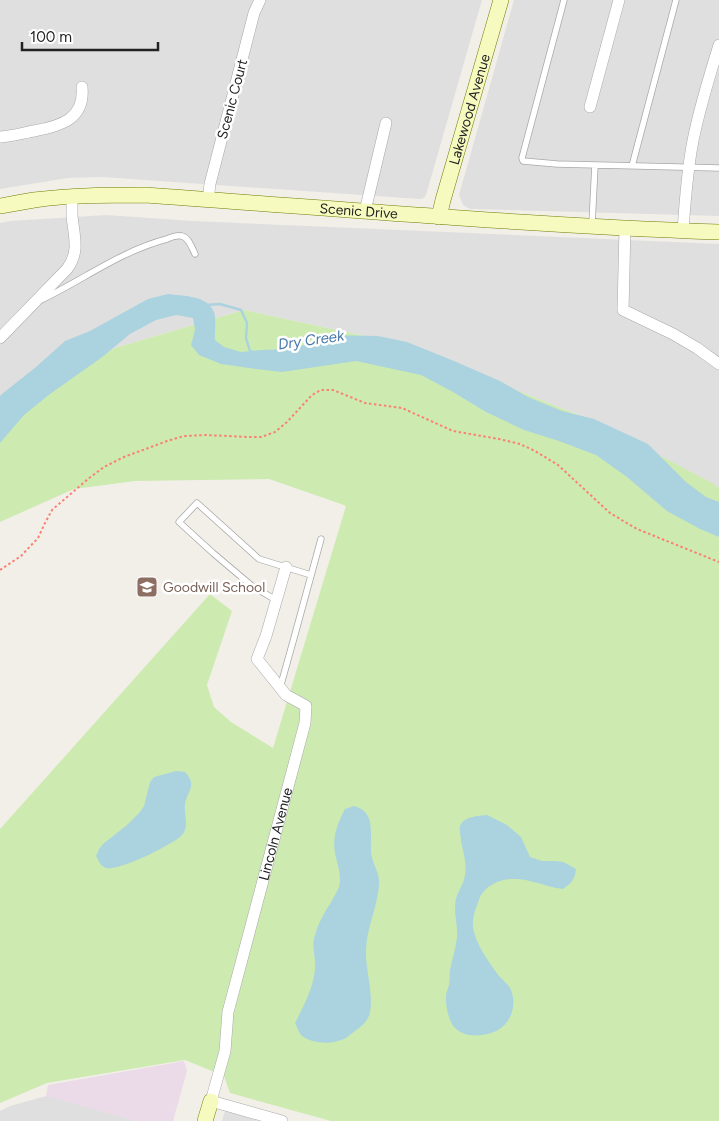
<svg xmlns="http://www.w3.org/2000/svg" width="719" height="1121" font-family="Figtree,sans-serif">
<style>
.residential{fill:#e0dfdf}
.industrial{fill:#ebdbe8}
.grass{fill:#cdebb0}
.water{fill:#aad3df}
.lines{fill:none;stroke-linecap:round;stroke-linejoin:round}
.stream{stroke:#aad3df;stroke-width:2.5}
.lane-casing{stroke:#a9a9a9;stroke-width:7}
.street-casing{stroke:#a9a9a9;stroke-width:12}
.secondary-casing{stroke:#707d05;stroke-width:16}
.path{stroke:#fa8072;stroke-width:2;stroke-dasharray:2.5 2.5;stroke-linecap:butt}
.lane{stroke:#fff;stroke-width:5.5}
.street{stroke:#fff;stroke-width:11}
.secondary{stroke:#f7fabf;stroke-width:15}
.labels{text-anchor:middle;stroke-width:5;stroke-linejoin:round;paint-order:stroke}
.street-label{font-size:14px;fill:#222;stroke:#fff}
.education-label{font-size:14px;fill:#785e54;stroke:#fff;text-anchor:start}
.water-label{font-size:15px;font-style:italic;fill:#4a7aab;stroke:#fff}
</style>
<rect width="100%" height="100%" fill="#f2efe9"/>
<path class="residential" d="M0,0H482L426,195L424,198L419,199L102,177L68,178L0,189Z
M514,0H719V216L471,209L468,208L463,205L459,195Z
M106,215L193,221L719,244V488L713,484L598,423L402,344L244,310L115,348L0,409V223L10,221Z
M46,1096L56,1098L136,1121H0V1111L10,1106Z
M225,1111L259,1121H222Z"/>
<path class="industrial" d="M184,1061L187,1071L173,1121H136L46,1096L48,1085Z"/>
<path class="grass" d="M244,310L402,344L598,423L714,484L719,488V1121H331L230,1093L224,1076L185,1060L47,1083L0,1103V829L210,594L232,611L207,685L214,707L231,722L273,748L346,506L341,504L269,479L135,481L74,489L0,522V409L115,348Z"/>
<path class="water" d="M168,294C183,296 207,295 214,312C217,321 214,331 215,340L224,347L241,352L261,350L289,349L305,345L326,335L378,336L407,342L454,361L500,381L528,397L562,411L594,419L648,444L686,482L706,497L719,502V537L700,529L667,511L627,477L596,455L559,441L524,430L486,412L453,392L421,375L356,361L282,372L256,369L221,364L199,355L191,345L195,330L193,318L176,315L156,320L130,334L101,358L50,394L24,415L0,443V396L2,394L36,367L65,341L90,331L148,299Z
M176,771L185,772C196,784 190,788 186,800C182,811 190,823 183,834C175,844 117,872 106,868C100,866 99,861 96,856L99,849L103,844L127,825L140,812L144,806L150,782L154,777Z
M354,806C376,812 370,833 371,851C371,861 378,869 379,880C380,902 366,927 366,951C365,970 376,1001 368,1018C366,1023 359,1028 355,1031C352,1033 349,1036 346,1038C333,1045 313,1044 302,1036C299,1033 297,1027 295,1023C304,1005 313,989 315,969C316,957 311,946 315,935C318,924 324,913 330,904C333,898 337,892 339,887C342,875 337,864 335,853C332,837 338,822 345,809Z
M487,815L507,825L521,837L530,857L542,861H555L563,862L569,865L576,869C575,880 571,883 563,889C545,887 530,878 511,879C498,880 483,887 479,900C476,908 472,918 473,926C475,944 489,962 499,976C503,980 509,985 511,990C517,1005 511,1023 498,1030C489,1035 475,1037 465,1034C462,1033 457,1030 455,1028C449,1023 445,1004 446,996C446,993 448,989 449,985C450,980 449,975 450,970C452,959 456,948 457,937C458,925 453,911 456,899C458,891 464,883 465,875C467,863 463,852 461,841C461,836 459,831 460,826C464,816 478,816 487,815Z"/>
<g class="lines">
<path class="stream" d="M206,305L220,304L241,310L247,323L246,338L250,351L253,352"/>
<g class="lane-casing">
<path id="lane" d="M564,0L522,158L523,161L557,164L719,168
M632,166L676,0
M592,224L595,165
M41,300C83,280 121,251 167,239C171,237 177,235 182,236C189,238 192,248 195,254
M276,600L252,586L213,553L179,522L197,503L259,559L311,575
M280,688L294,638L321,539"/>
</g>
<g class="street-casing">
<g id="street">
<path d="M590,107L619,0"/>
<path d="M0,137C12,136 23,133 34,131C61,126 85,119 82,87"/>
<path d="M208,200L210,184L254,13L260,0"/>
<path d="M365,211L386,123"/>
<path d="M625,228L623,310L673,334L697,348L719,364"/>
<path d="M683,230C685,202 687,174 692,146C698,112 709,78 719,45"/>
<path d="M0,338L67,269C80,252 74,236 72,216C72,210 72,203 72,196"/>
<path id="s1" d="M282,1121L211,1101L225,1051L228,1012L305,723L306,706L286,695L257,659L266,636L286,567"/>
</g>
</g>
<g class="secondary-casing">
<g id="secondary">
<path id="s2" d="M0,206C11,204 23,202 34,200C71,195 109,195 146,195C337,209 528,225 719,232"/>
<path id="s3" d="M439,217L443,200L501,0"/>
<path d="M205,1121L211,1101"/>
</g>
</g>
<path class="path" d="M0,570L21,556L38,538L45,523L52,510L88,479L104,467L124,457L167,441L184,436L206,435L249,437H261L275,432L287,422L312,395L321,390H333L365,403L402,408L453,431L499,439L520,444L535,451L558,465L610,513L637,529L719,562"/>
<use href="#lane" class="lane"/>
<use href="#street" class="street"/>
<use href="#secondary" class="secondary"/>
</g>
<defs>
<g id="school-square" transform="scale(1.125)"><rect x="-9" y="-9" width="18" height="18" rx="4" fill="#8d6e63" stroke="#fff"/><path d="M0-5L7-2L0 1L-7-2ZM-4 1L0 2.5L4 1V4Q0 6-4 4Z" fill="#fff"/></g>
</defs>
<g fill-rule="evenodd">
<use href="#school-square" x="147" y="587"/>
</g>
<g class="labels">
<g class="street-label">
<text transform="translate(232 99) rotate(-75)" y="5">Scenic Court</text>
<text dy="5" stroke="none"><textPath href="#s3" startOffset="112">Lakewood Avenue</textPath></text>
<text dy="5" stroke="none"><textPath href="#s2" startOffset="360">Scenic Drive</textPath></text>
<text dy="5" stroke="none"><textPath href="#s1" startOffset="349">Lincoln Avenue</textPath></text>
</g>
<g class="education-label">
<text x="163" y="592">Goodwill School</text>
</g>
<g class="water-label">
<text transform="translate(311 340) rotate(-8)" y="5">Dry Creek</text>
</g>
</g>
<path d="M22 42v8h136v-8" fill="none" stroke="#222222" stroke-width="2.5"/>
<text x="30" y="42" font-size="15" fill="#222222" stroke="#ffffff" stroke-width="4" paint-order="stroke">100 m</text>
</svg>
